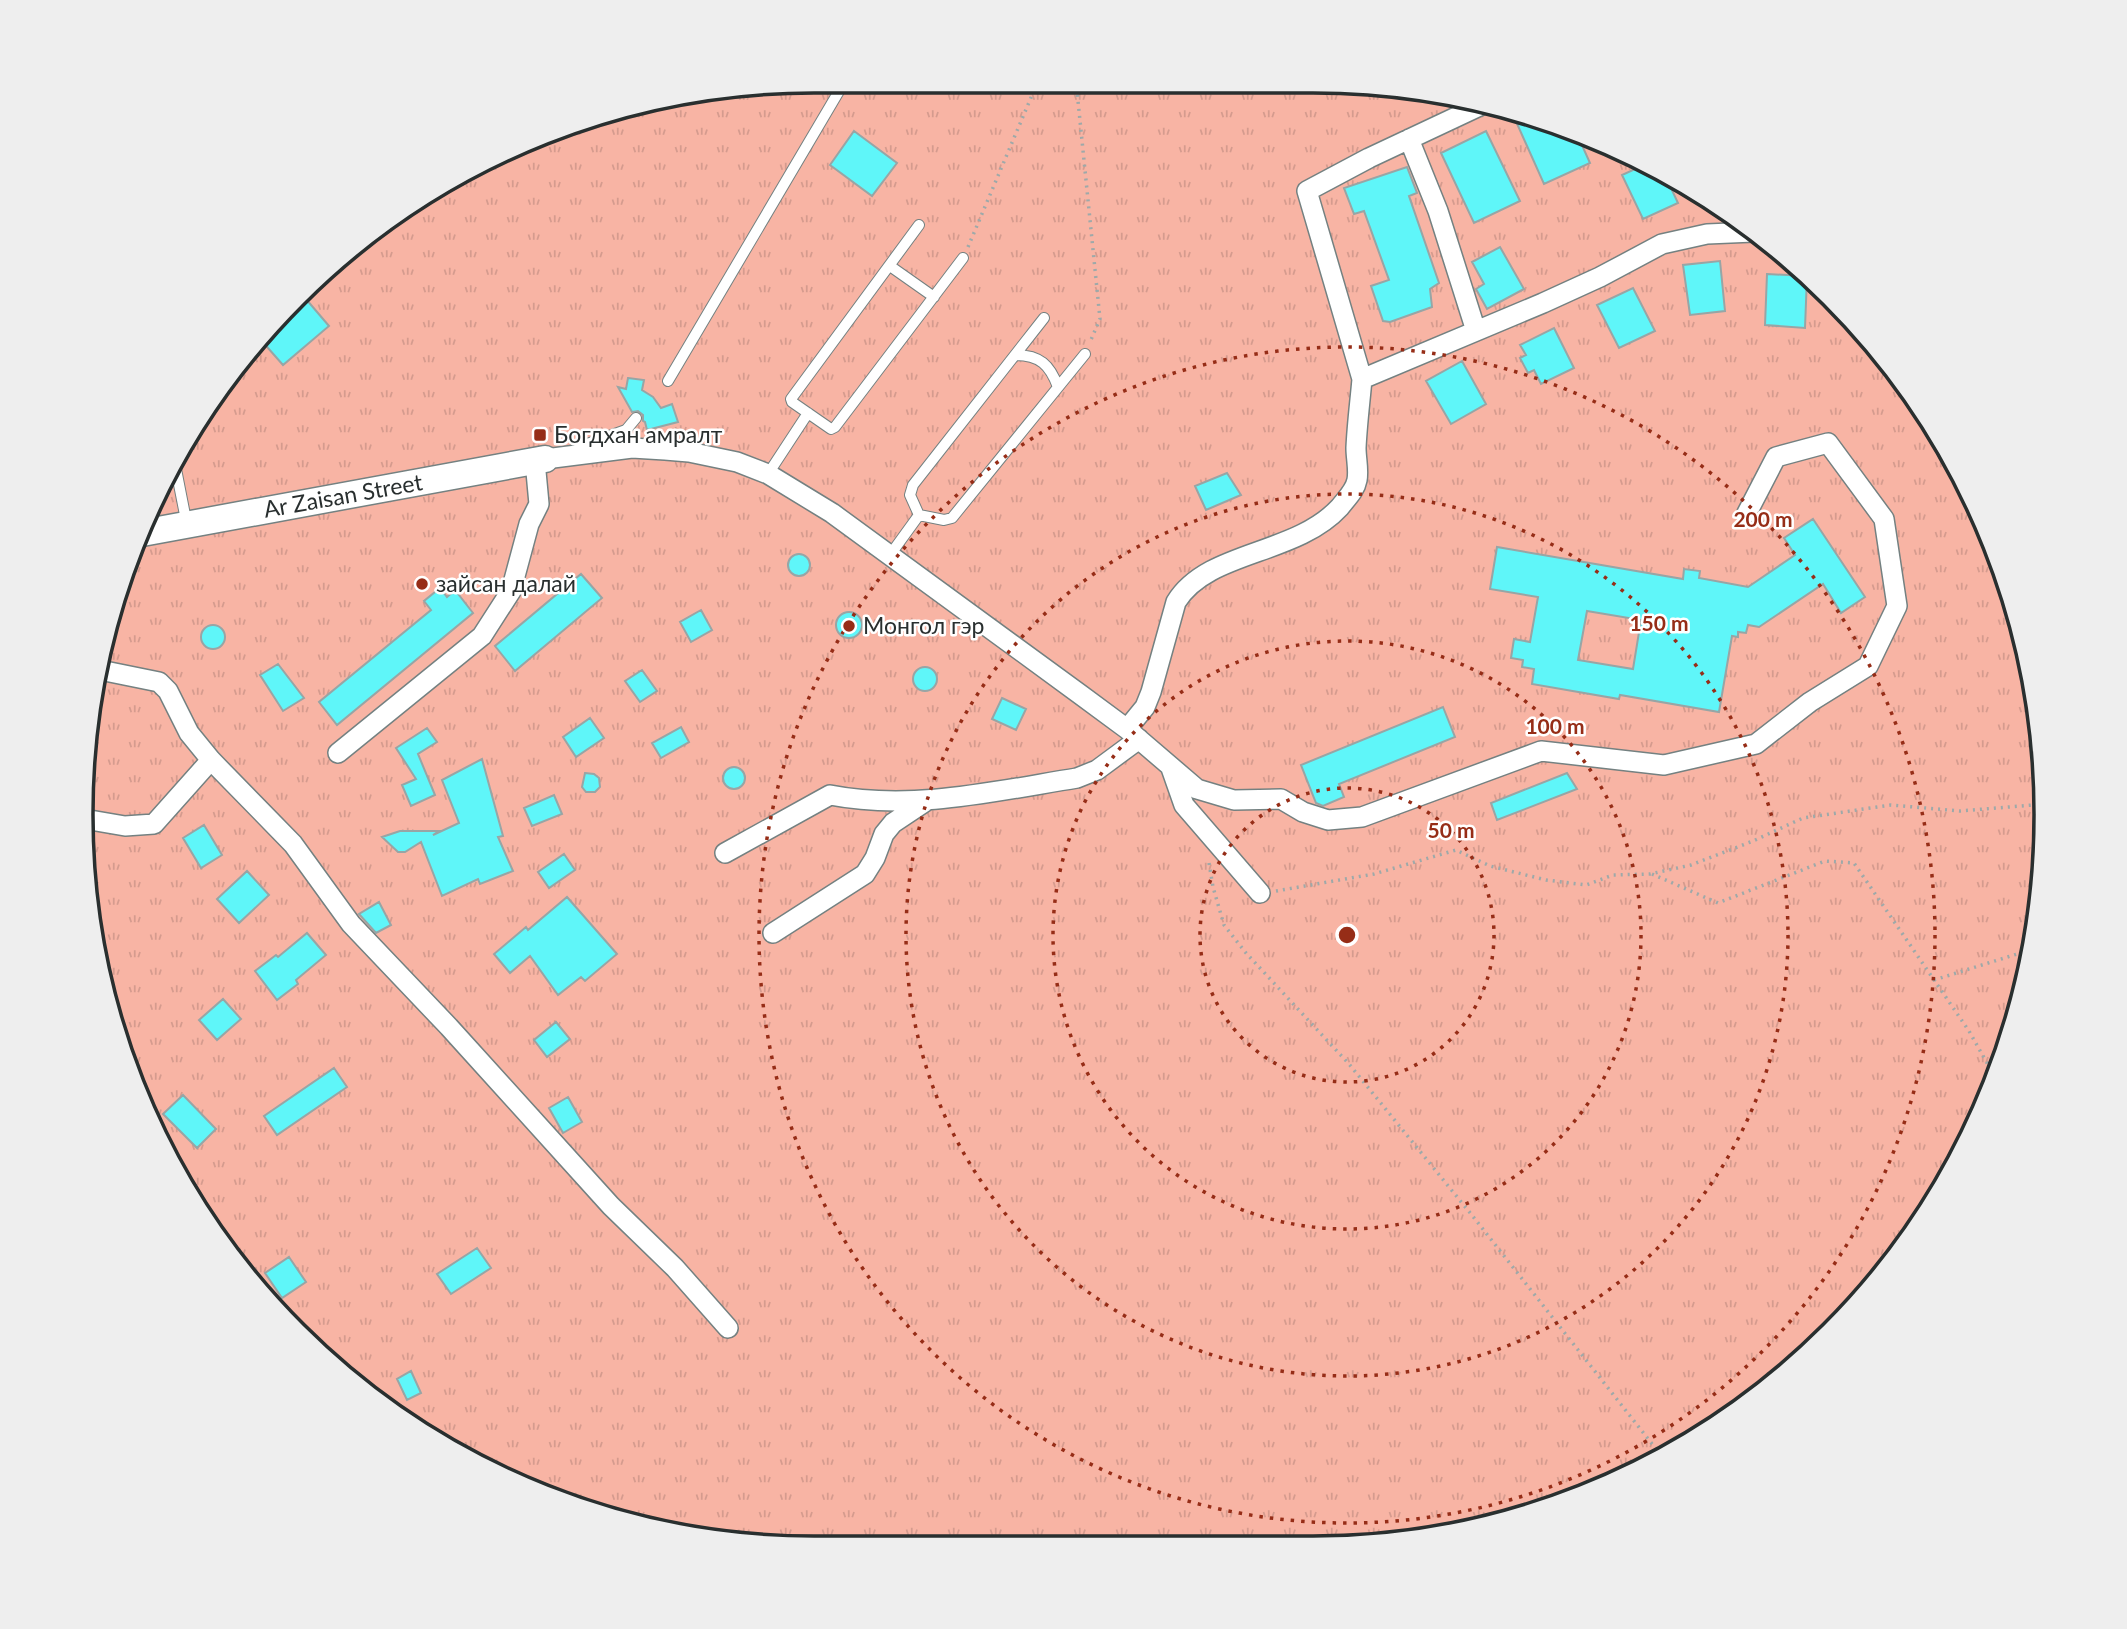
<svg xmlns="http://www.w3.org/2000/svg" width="2127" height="1629" font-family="Lato,sans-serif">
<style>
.park{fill:url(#park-tufts)}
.building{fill:#5ff6f9;stroke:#98a5a5;stroke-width:2;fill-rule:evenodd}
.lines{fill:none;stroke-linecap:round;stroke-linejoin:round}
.lane-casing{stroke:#748181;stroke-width:12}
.street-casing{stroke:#748181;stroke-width:22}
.secondary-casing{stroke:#748181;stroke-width:29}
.path{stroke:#9ea9a9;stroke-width:3.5;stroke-dasharray:2 5;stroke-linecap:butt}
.lane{stroke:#fff;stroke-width:10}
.street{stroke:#fff;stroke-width:19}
.secondary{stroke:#fff;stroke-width:26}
.ring{fill:none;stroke:#962d17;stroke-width:3.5;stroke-dasharray:3.5 7}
.poi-dot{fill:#962d17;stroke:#fff;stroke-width:2.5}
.labels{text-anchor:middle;stroke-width:5;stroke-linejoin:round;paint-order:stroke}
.poi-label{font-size:23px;fill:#292f2f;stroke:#fff;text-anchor:start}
.street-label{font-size:23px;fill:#292f2f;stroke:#fff}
.rim{fill:none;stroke:#292f2f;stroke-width:3.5}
.centre{fill:#962d17;stroke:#fff;stroke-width:3.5}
.ring-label{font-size:21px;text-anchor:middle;font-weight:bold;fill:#962d17;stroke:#fff;stroke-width:5;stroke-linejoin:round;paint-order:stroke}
</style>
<defs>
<pattern id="park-tufts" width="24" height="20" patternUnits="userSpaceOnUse" patternTransform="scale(1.75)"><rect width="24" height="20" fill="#f8b4a4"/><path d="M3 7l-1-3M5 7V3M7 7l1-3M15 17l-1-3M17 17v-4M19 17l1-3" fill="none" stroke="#d59b8e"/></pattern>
</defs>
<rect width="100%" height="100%" fill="#e8f6f6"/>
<path class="park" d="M814,81L1360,82L1503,106L1637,156L1721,204L1831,295L1923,406L1990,533L2032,671L2046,814L2032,957L1991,1095L1923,1222L1832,1333L1721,1425L1549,1509L1408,1542H718L578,1509L447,1450L330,1366L204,1223L120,1051L82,863L95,672L156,489L204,406L295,296L447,179L624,106Z"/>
<path class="building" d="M1510,108L1577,134L1590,163L1544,184Z
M854,131L897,163L872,196L830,165Z
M1486,131L1520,201L1474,223L1441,153Z
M1648,163L1663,171L1678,203L1643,219L1622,175Z
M1407,167L1417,193L1409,196L1439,283L1430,289L1432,307L1390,322L1383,321L1371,286L1389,280L1364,211L1354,214L1344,188Z
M1500,247L1524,289L1487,309L1476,289L1484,284L1472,262Z
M1720,261L1725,311L1690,315L1683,265Z
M1767,274L1807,276L1805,328L1765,325Z
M1633,288L1655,331L1619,348L1597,305Z
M300,292L329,326L283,365L260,339Z
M1554,328L1574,368L1541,384L1534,370L1528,373L1520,358L1526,355L1520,345Z
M1462,361L1486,404L1451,424L1426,381Z
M628,378L644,380L642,390L653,397L661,408L672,404L678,422L647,430L645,422L643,421V415L638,411L632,412L618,387L626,389Z
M1227,473L1241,495L1206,510L1195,486Z
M1813,519L1865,597L1841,613L1823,584L1759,627L1748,625L1746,633L1738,632V637L1732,636L1719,712L1620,695L1619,699L1532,684L1534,669L1522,667L1523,660L1511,658L1514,639L1530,642L1538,597L1490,589L1497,547L1683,579L1684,569L1700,571L1699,578L1748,587L1795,555L1784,538ZM1587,611L1641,620L1633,669L1578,660Z
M788 565a11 11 0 1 1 22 0a11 11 0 1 1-22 0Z
M581,574L602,598L515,671L495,646Z
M440,588L447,597L455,590L473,613L337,725L319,702L431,610L424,601Z
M701,610L712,630L691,642L680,622Z
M836 625a13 13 0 1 1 26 0a13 13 0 1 1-26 0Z
M201 637a12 12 0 1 1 24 0a12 12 0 1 1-24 0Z
M278,664L304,698L283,711L260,675Z
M913 679a12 12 0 1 1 24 0a12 12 0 1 1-24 0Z
M642,670L657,691L640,702L625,681Z
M1002,698L1026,709L1016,730L992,719Z
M1443,707L1455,737L1339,784L1344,797L1323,806L1316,803L1301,765Z
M590,718L604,738L576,757L563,737Z
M681,727L689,742L661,758L652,743Z
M427,728L437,742L418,754L435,795L411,806L402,785L416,779L396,748Z
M482,759L503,836L498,837L513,871L480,884L478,879L442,896L421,842L405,852H398L382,837L400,831H439L433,835L459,823L442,780Z
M723 778a11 11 0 1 1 22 0a11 11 0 1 1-22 0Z
M585,773L594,774L599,778L600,787L595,792H586L582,787Z
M1567,773L1577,789L1497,820L1491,803Z
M554,795L562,814L532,826L524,808Z
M204,825L222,855L201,868L183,838Z
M564,854L575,870L549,888L538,872Z
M247,871L269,895L239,923L217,899Z
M567,897L617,954L585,981L581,977L558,995L530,956L510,973L494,954L526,927L528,930Z
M379,902L391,925L376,933L359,914Z
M307,933L326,955L296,980L298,984L277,1000L255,971L276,955L278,957Z
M223,999L241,1019L217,1040L199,1020Z
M556,1022L570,1039L547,1057L534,1040Z
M334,1068L347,1087L277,1135L264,1116Z
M183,1095L216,1129L197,1148L163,1114Z
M568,1097L582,1122L563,1133L549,1108Z
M477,1248L491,1268L451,1294L437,1274Z
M289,1257L306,1282L282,1298L265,1273Z
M411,1371L421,1393L407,1400L397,1379Z"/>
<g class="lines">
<g class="lane-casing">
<path id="lane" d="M919,225L791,399L792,402L831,429L835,427L963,258
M890,266L934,297
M1015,355C1040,355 1050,365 1058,387
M668,381L845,81
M579,447L626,430L636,418
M174,459L187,525
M768,474L808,413
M919,515L944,520L952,518L1085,354
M919,515L910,495L913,485L1044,318
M890,555L919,515"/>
</g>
<g class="street-casing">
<path id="street" d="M1409,139L1438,211L1476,331
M1362,379L1307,191L1369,158L1486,103
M545,459L632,448L665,450L689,452L737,462L768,474L832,513L1081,695L1127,729L1197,789L1234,800L1281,799L1303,812L1328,820L1362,817L1541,751L1664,765L1756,744L1810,702L1868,666L1897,606L1884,519L1828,443L1776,457L1747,513
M95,669L159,682L168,691L189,733L211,760L293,844L351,924L449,1027L611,1206L675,1268L728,1328
M1127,729L1145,707L1151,692L1176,602C1208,550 1295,556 1340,507C1346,499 1355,491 1357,480C1359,470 1356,459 1356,448C1357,425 1360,402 1362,379L1543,303L1600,277L1662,244L1707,234L1754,232
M338,753L482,636L511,591L529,524L539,504L535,461
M1171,768L1184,805L1260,893
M85,822L90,820L125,826L154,824L211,760
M725,853L830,795C912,811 996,791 1077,778L1097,770L1139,739
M773,933L865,874L875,858L884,834L893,823L926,801"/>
</g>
<g class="secondary-casing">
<path id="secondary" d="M142,533L545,459"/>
</g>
<path class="path" d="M1076,81L1100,319L1090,342
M968,247L1038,81
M1209,863L1213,887L1224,925L1246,953L1349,1064L1471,1214L1660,1454
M1652,874L1718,903L1825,861L1854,863L1969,1031L1996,1079
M1276,891L1374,874L1456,850L1490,866L1546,880L1586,885L1613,875L1650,874L1691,865L1753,841L1803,818L1891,805L1960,811L2045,804
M1934,980L2033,949"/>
<use href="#lane" class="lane"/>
<use href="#street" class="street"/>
<use href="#secondary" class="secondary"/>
</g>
<g class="ring">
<circle cx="1347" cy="935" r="147"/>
<circle cx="1347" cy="935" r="294"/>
<circle cx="1347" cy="935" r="441"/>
<circle cx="1347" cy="935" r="588"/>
</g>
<g class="poi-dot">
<rect x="533" y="428" width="14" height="14" rx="3.5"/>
<circle cx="422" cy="584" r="7"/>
<circle cx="849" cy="626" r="7"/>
</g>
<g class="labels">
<g class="poi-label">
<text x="554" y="443">Богдхан амралт</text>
<text x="436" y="592">зайсан далай</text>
<text x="863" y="634">Монгол гэр</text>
</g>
<g class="street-label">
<text transform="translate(343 496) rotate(-10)" y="8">Ar Zaisan Street</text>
</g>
</g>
<path d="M0 0H2127V1629H0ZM814 93H1313A721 721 0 0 1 2034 814V815A721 721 0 0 1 1313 1536H814A721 721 0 0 1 93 815V814A721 721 0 0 1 814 93Z" fill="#eee" fill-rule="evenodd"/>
<path class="rim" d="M814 93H1313A721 721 0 0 1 2034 814V815A721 721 0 0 1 1313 1536H814A721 721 0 0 1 93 815V814A721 721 0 0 1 814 93Z"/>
<circle cx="1347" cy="935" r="10" class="centre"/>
<g class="ring-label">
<text x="1763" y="527">200 m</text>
<text x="1659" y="631">150 m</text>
<text x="1555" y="734">100 m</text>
<text x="1451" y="838">50 m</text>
</g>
</svg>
